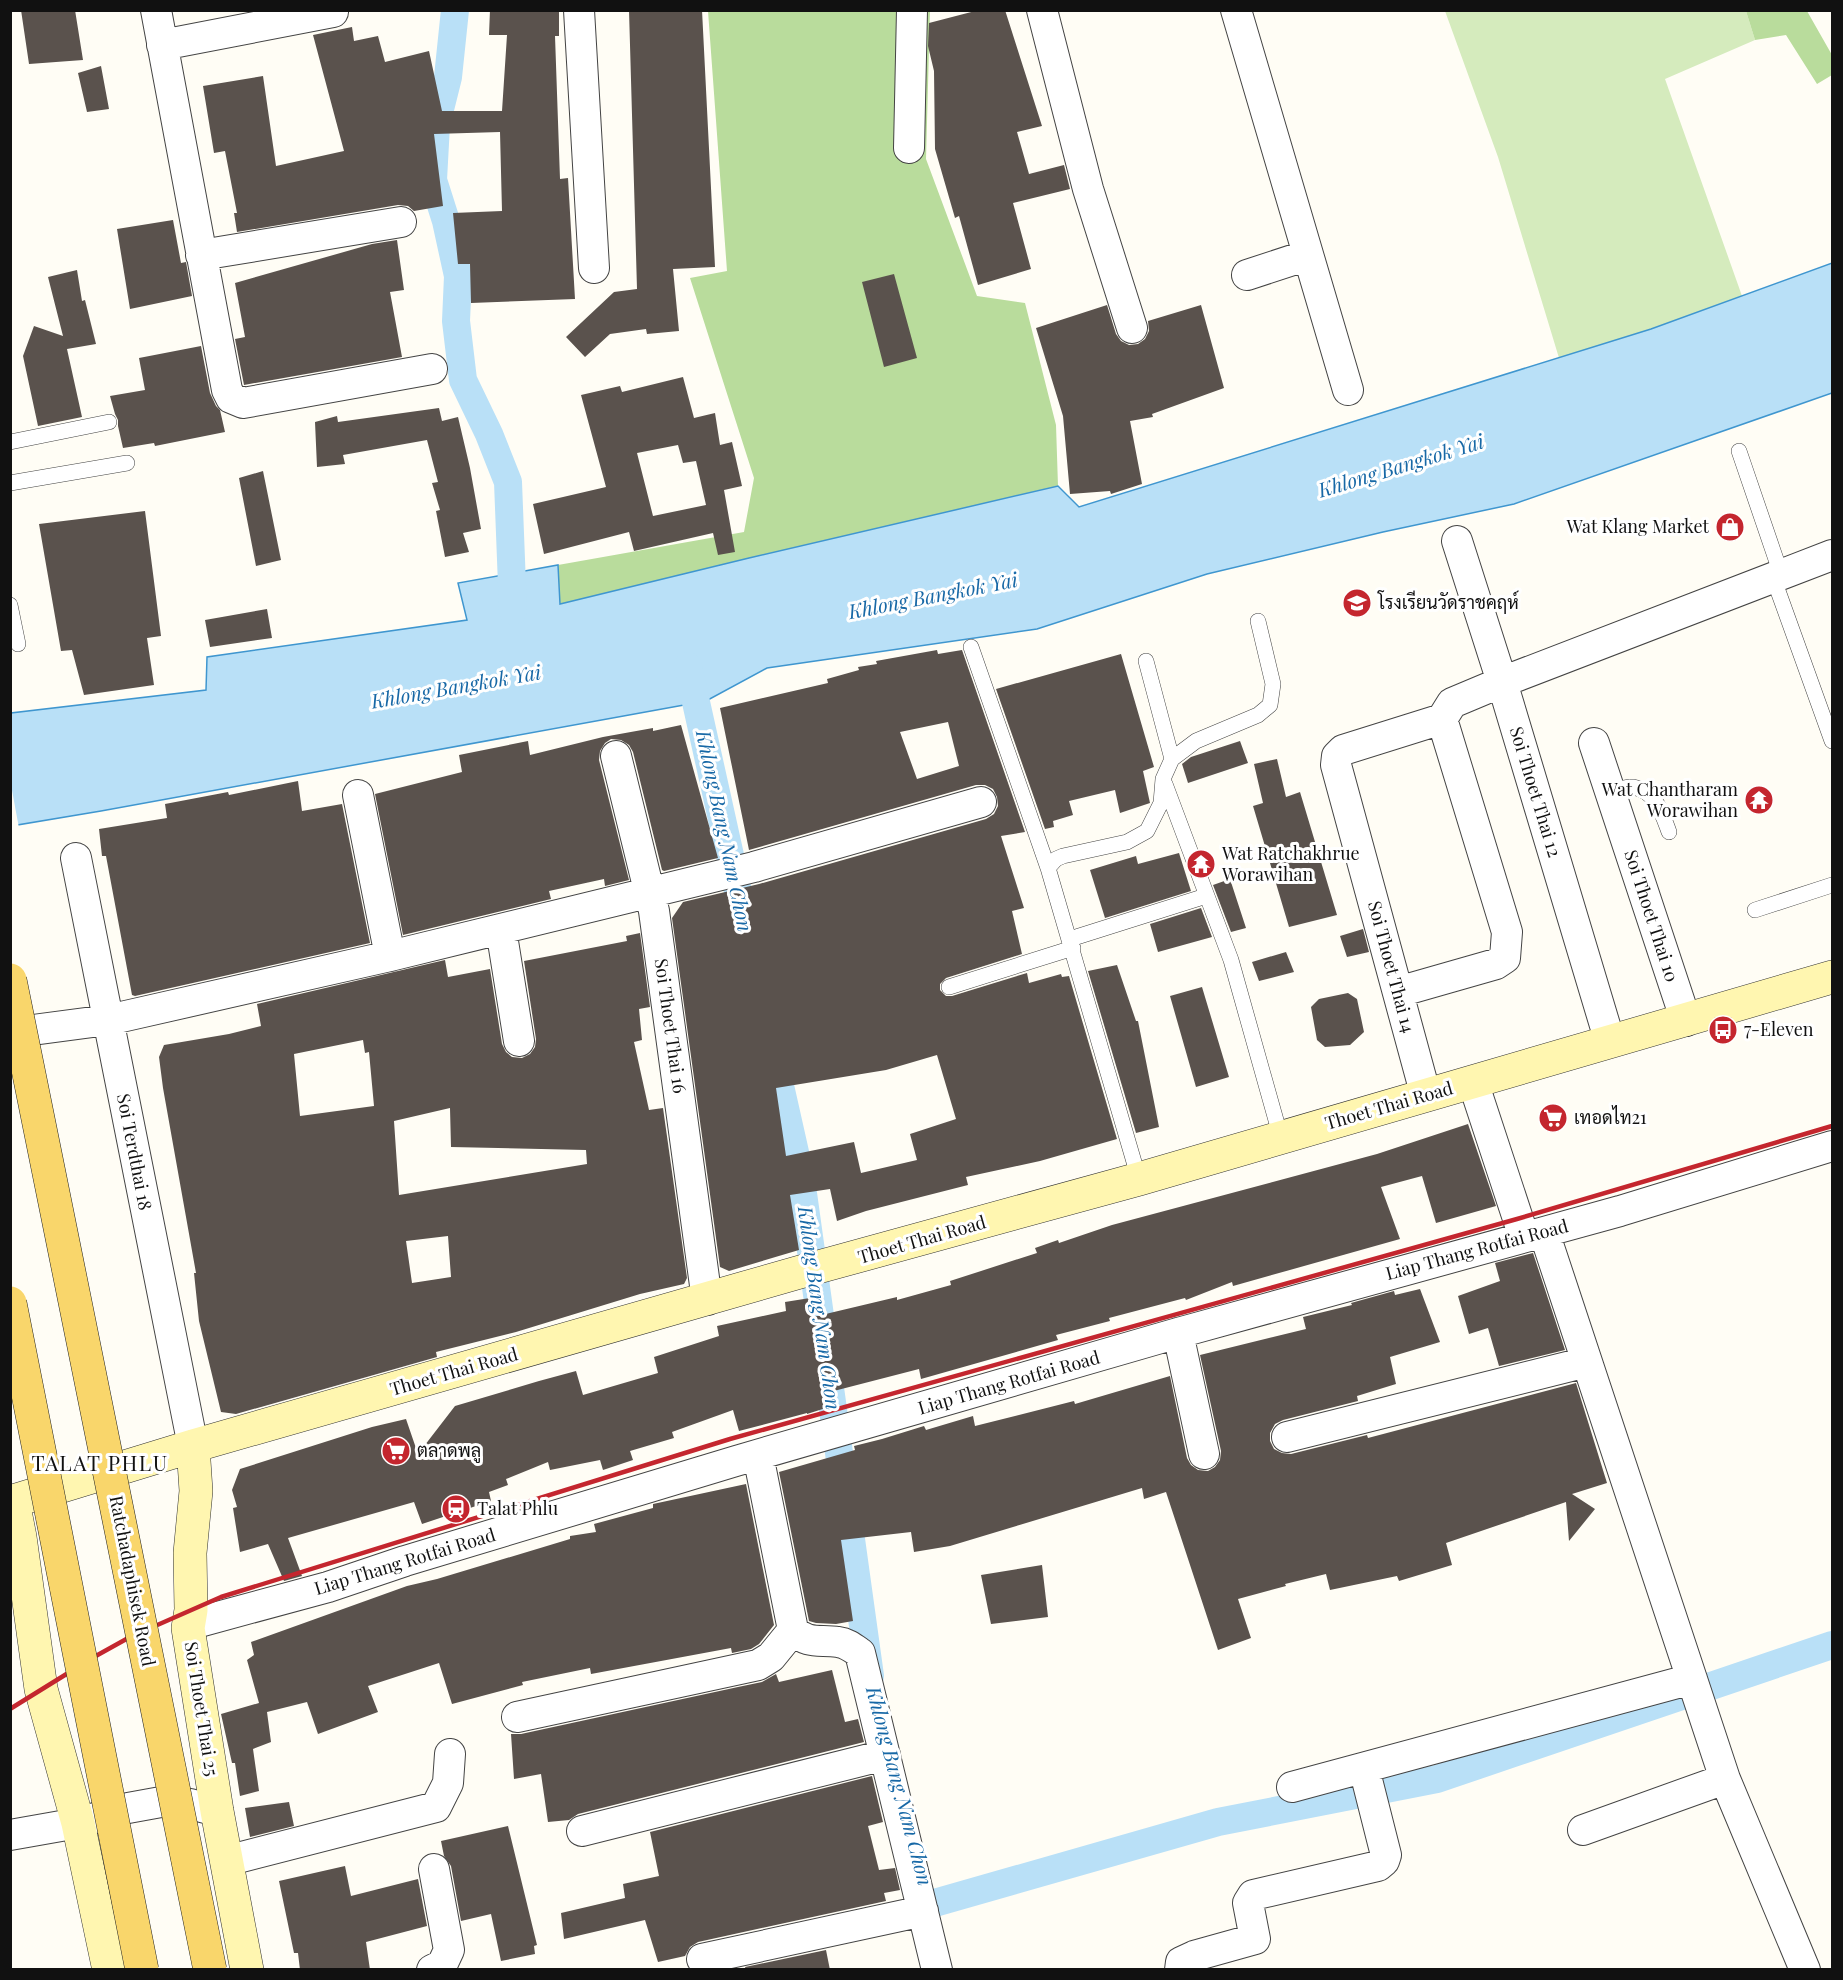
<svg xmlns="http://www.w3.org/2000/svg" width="1843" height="1980" font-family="'Playfair Display',Sarabun,serif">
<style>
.green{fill:#d5ebbd}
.forest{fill:#b9dc9c}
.water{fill:#b9e0f7;stroke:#3f96cf;stroke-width:1.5}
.pier{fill:#fffdf5}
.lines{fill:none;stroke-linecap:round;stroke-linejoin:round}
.canal{stroke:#b9e0f7;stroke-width:28}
.building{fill:#5a524d;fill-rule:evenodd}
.lane-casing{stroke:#444;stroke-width:16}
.street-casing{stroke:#444;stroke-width:32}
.secondary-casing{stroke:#333;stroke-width:34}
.lane{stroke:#fff;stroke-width:15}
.street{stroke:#fff;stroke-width:30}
.secondary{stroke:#fff6b0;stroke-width:33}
.rail{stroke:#c4262e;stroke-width:4.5}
.primary-bridge-casing{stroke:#222;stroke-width:34;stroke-linecap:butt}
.primary-bridge{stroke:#f9d66b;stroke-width:33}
.labels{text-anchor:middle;stroke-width:6;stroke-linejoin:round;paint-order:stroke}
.poi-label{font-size:18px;fill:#111;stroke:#fff;text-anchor:start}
.street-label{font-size:18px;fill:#111;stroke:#fff}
.water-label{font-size:20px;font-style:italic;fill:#1768a6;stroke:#fff}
.quarter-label{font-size:21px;letter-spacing:1.5px;fill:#111;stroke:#fff}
</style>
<rect width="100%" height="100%" fill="#fffdf5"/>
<path class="green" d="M1445,11H1746L1755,40L1665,79L1742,296L1651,329L1559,358L1498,157Z"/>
<path class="forest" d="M708,11H930L926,159L977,296L1025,303L1056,425L1058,486L749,558L560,604L558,565L744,532L754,478L690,278L727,271Z
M1746,11H1807L1832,55V75L1817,84L1786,35L1755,40Z"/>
<path class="water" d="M1832,263V393L1514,504L1383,532L1207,574L1037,629L767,668L706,701L101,811L11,826V713L206,690L207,657L467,620L458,583L558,565L560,604L749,558L1058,486L1079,507L1651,329Z"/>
<path class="pier" d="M11,785L19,828L10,829V785Z"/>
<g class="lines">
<path class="canal" d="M455,10L448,77L436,125L433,180L446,221L458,276L456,321L463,380L489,434L508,482L513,611
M688,666L739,896
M772,1050L801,1179L870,1676
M931,1904L1218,1822L1437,1779L1832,1645"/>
</g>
<path class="building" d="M21,10H75L83,60L29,64Z
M490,10H559V36H555L560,179L568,178L575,299L471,303L470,264H458L453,213L502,211L500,132L434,134L443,206L414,211L408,206L398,205L237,232L234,213H237L225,151L214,153L203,86L263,76L276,166L344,151L313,35L352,27L354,41L378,36L385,62L429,51L442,111H502L507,35H489Z
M629,10H702L715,267L673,269L679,331L647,334L646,329L610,334L585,357L566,337L614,292L637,289Z
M979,10H1005L1042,126L1017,132L1029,174L1064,165L1070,189L1013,203L1031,269L978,285L959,216L955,218L935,149L934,71L928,46L929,23Z
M101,66L109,109L87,112L78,73Z
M173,220L181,263L186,262L192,296L130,309L117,229Z
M397,240L404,290L390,292L402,357L244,385L235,339L245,337L235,283L372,244Z
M77,270L82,301L85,300L96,344L67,349L82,417L38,426L23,356L34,326L63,336L48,277Z
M894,274L917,358L884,367L862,282Z
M1107,305L1116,334L1121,341L1129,345L1138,344L1145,339L1149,331L1148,321L1201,305L1224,388L1152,414L1153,417L1130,421L1142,484L1111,494L1110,491L1070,494L1063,416L1036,328Z
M201,346L210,393L216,406L220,410L225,432L155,446L154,443L123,448L118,426V420L115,414L110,396L145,390L139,358Z
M683,377L694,418L715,413L720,445L732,442L742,486L724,490L735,552L718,555L713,533L634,551L629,532L544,554L533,504L606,487L581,395L620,386L622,392ZM678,445L683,463L696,461L706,505L653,516L637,453Z
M439,408L442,421L458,417L470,468L481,529L463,533L469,552L445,557L436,511L440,510L432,483L438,482L427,440L343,455L345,464L317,467L315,422L337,416L338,422Z
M263,471L281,560L256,566L239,478Z
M145,511L161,636L147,638L154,685L84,695L72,650L61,651L39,524Z
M267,609L272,638L210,647L205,620Z
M937,650L938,654L962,650L1025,832L1001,836L1024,908L1012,911L1022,954L946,978L940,984V990L946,996H952L1027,973L1029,983L1061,974L1062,977L1069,976L1117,1139L1040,1161L966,1177L968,1185L866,1211L837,1221L830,1189L790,1195L799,1250L729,1271L720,1267L672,918L683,902L759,884L986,819L994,814L998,806L997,797L993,789L985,785H976L749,850L720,708L828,683L827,679L859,670L858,667L877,664L876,661ZM948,722L959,766L917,779L900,732ZM937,1055L956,1119L910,1134L917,1160L861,1173L854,1142L786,1156L776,1088L886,1070Z
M1121,654L1154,767L1143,771L1150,803L1120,813L1115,790L1069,801L1073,815L1053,821L1054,827L1045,829L996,689Z
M681,725L718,858L664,871L662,870L633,752L629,745L621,740L611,739L605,743L600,751L599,760L629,880L605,886L604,879L549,891L551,899L403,935L375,794L462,772L459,755L528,741L530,755L603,737L653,728V731Z
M1240,741L1248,763L1188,783L1182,764L1191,757Z
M1277,759L1286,797L1300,792L1337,915L1289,927L1253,806L1263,803L1254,764Z
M298,781L302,811L342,804L370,943L135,996L132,995L106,856H102L99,829L167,818L165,804L228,792L229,795Z
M1179,853L1191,891L1105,918L1090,870L1136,856L1138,864Z
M1230,879L1246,928L1231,932L1213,885Z
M1201,908L1212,937L1158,952L1150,924Z
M1363,929L1369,952L1347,957L1340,936Z
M640,933L650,1007L639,1009L642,1040L634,1042L649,1110L663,1108L687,1278L684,1284L640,1294L516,1332L436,1352L437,1357L236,1414L221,1412L199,1321L194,1273H196L163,1088L159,1057L164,1045L229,1034L261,1026L257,1004L445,960L448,977L490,969L502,1044L506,1052L512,1057L522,1058L530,1054L535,1047L536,1039L524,961L627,941L626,936ZM363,1040L365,1053L369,1052L374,1106L300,1116L294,1054ZM450,1108L451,1147L586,1150L587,1164L399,1195L394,1121ZM448,1236L451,1277L412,1283L406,1241Z
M1286,952L1294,972L1259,981L1252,962Z
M1117,965L1136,1021H1138L1159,1127L1136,1133L1088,971Z
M1202,987L1229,1077L1196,1087L1170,996Z
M1348,993L1357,999L1364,1032L1350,1045L1325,1047L1317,1040L1311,1007L1319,999Z
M1468,1124L1496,1206L1436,1223L1422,1176L1381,1187L1400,1239L1233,1286L1232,1282L1186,1300L1185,1298L1109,1318L1110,1321L1056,1335L1058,1340L921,1379L919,1369L826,1393L829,1407L807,1414V1413L739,1431L733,1410L672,1432L674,1438L630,1451L633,1460L603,1470L600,1460L550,1470L548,1462L506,1479L508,1485L489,1492L491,1501L422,1524L414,1502L288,1538L302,1576L284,1581L268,1544L240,1552L233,1508L237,1507L232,1490L240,1469L372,1427L406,1419L418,1454L455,1406L539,1381L576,1371L583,1395L658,1373L654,1357L719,1336L717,1326L786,1311L785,1302L810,1298L813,1317L897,1297V1300L951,1285L950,1281L1037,1253L1035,1248L1058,1240L1059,1243L1112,1225L1377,1154Z
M1533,1253L1565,1350L1499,1366L1488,1328L1469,1334L1458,1296L1500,1281L1495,1263Z
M1420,1289L1440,1342L1390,1357L1396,1384L1357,1396L1358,1401L1283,1420L1275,1424L1270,1433V1441L1274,1449L1282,1453L1291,1454L1367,1435L1368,1438L1576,1383L1607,1483L1572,1494L1595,1509L1569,1541L1566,1502L1446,1543L1452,1565L1399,1581L1397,1576L1330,1590L1326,1574L1285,1584L1286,1586L1238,1599L1251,1638L1218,1650L1166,1492L1144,1499L1142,1488L950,1546L914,1552L911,1532L841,1540L853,1621L836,1624L816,1623L809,1621L779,1472L855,1450L854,1446L882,1439L924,1426L926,1430L973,1416L975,1426L1074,1401L1075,1404L1170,1376L1187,1458L1191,1465L1198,1470L1208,1471L1215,1467L1220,1460L1221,1451L1200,1355L1306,1329L1303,1317L1352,1305L1351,1303L1394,1291L1395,1295Z
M746,1484L774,1625L759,1644L751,1649L732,1653L731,1648L591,1674L590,1668L522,1682L523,1685L452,1704L439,1663L368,1686L378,1712L318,1734L307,1702L267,1712L271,1742L253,1749L259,1791L240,1796L235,1763H232L221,1714L259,1703L247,1660L254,1655L251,1642L407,1586L437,1579L570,1539V1536L596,1532L594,1524L653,1508V1504Z
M1042,1565L1048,1617L991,1624L981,1575Z
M832,1670L845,1722L858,1719L864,1742L578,1814L569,1820L548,1822L541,1774L514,1779L511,1734H521L738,1687L762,1682L776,1674L779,1682Z
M872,1776L883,1822L868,1826L879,1870L895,1868L900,1890L884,1893L886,1901L698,1942L690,1947L685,1956L658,1962L645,1920L564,1939L561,1913L625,1898L623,1884L659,1876L650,1832Z
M289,1802L294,1826L250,1837L245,1808Z
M508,1826L537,1945L534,1946L535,1954L501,1961L491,1914L461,1921L451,1866L444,1856L441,1841Z
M345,1866L351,1896L418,1879L427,1926L366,1942L370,1970H300L298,1953H294L279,1881Z
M826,1950L830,1970H746L745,1967Z"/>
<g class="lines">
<g class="lane-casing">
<path id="lane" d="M10,442L109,422
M1739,451L1781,574
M10,483L127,463
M1773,577L1832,741
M10,605L18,644
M971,647L1048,868
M1146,661L1172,759
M1165,784L1231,960L1281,1138
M1610,792C1616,790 1626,786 1633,787C1656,791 1662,813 1669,832
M1755,910L1832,885
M1070,939L1206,896
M949,987L1073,948
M1139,1179L1048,868L1056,859L1063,856L1127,842L1147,831L1161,803L1163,779L1172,759L1196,741L1258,715L1270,705L1273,684L1258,621"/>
</g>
<g class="street-casing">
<path id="street" d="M156,10L227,390L231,398L243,403L432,369
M579,10L594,268
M1042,10L1088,189L1132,328
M1236,10L1348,390
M162,45L333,12
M909,148L912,10
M201,255L401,222
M1247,275L1308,255
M1457,541L1502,682L1610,1042
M1594,743L1686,1021
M616,756L654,911L707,1300
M358,795L390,956
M76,858L193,1446
M501,929L519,1041
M1398,992L1496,964L1505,958L1507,932L1442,719
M10,1033L108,1020L390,956L754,867L981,802
M1473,1082L1524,1237
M1426,1096L1336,765L1337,756L1343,750L1442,719L1452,703L1502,682L1832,555
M1544,1232L1725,1779L1805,1970
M1178,1333L1204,1454
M1287,1437L1587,1362
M758,1455L793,1630C808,1645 820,1639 838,1642C847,1643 853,1648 860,1653L937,1970
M188,1628L199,1622L328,1587L405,1561L736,1461L1178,1333L1620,1211L1832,1146
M517,1717L758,1665L771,1657L793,1630
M1292,1787L1692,1679
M1583,1830L1725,1779
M582,1831L885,1755
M10,1835L78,1823L128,1808L161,1802L190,1804L217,1811
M226,1861L436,1807L448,1783L450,1754
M702,1959L923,1911
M432,1970L442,1965L449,1950L434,1869
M1180,1970L1181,1962L1194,1956L1255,1939L1248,1903L1253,1895L1378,1866L1384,1861L1386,1855L1364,1768"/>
</g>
<g class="secondary-casing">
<path id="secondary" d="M193,1446L196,1491L190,1553L191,1610L188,1628L217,1811L247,1970
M13,1501L20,1537L41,1689L78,1823L109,1970
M10,1502L193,1446L800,1272L1139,1179L1832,977"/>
</g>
<use href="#lane" class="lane"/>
<use href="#street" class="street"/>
<use href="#secondary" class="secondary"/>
<path class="rail" d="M10,1709L94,1657L130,1637L221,1597L730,1439L1517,1219L1832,1126"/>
<g class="primary-bridge-casing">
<path id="primary-bridge" d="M10,980L210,1970
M10,1303L142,1970"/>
</g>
<use href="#primary-bridge" class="primary-bridge"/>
</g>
<defs>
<g id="shop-disc" transform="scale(1.5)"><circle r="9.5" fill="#c4262e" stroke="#fff"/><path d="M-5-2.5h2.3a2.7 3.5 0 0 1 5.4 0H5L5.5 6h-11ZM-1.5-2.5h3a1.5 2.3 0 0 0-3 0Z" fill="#fff"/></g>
<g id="school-disc" transform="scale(1.5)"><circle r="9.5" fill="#c4262e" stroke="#fff"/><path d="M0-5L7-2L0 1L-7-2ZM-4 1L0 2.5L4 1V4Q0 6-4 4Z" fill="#fff"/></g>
<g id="temple-disc" transform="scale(1.5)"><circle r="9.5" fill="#c4262e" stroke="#fff"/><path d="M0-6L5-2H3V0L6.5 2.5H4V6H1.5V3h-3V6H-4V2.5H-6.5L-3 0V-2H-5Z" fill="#fff"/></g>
<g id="bus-disc" transform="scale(1.5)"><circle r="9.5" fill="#c4262e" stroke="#fff"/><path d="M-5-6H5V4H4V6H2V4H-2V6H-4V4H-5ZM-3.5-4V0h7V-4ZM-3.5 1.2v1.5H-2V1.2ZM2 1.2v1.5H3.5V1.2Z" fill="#fff"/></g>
<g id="supermarket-disc" transform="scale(1.5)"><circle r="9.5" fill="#c4262e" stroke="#fff"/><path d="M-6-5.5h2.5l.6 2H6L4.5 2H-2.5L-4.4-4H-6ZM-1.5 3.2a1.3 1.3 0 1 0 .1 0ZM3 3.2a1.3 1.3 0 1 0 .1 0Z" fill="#fff"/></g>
<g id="station-disc" transform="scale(1.5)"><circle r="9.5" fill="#c4262e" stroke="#fff"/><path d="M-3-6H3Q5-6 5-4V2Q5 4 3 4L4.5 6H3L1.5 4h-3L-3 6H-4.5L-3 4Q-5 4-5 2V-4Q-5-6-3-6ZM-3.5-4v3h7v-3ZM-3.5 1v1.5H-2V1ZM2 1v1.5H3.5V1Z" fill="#fff"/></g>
</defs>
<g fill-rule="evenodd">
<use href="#shop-disc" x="1730" y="527"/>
<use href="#school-disc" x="1357" y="603"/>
<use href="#temple-disc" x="1759" y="800"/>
<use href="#temple-disc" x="1201" y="864"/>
<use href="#bus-disc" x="1723" y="1030"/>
<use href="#supermarket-disc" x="1553" y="1118"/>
<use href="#supermarket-disc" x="396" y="1451"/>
<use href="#station-disc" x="456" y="1509"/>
</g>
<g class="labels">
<g class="poi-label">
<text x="1709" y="533" text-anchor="end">Wat Klang Market</text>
<text x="1378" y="609">โรงเรียนวัดราชคฤห์</text>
<text x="1738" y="796" text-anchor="end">Wat Chantharam<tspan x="1738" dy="21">Worawihan</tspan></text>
<text x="1222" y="860">Wat Ratchakhrue<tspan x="1222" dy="21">Worawihan</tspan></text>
<text x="1744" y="1036">7-Eleven</text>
<text x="1574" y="1124">เทอดไท21</text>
<text x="417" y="1457">ตลาดพลู</text>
<text x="477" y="1515">Talat Phlu</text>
</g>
<g class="street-label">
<text transform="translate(1535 792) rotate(73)" y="6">Soi Thoet Thai 12</text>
<text transform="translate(1651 916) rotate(72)" y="6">Soi Thoet Thai 10</text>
<text transform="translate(1391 967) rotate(75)" y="6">Soi Thoet Thai 14</text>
<text transform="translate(670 1026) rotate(82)" y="6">Soi Thoet Thai 16</text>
<text transform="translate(1389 1106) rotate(-16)" y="6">Thoet Thai Road</text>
<text transform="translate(134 1152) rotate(79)" y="6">Soi Terdthai 18</text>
<text transform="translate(922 1240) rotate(-16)" y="6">Thoet Thai Road</text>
<text transform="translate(1477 1250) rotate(-15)" y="6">Liap Thang Rotfai Road</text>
<text transform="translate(454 1372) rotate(-16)" y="6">Thoet Thai Road</text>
<text transform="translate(1009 1383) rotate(-16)" y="6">Liap Thang Rotfai Road</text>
<text transform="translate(405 1562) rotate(-17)" y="6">Liap Thang Rotfai Road</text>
<text transform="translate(132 1581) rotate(79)" y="6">Ratchadaphisek Road</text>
<text transform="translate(201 1709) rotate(81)" y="6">Soi Thoet Thai 25</text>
</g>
<g class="water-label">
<text transform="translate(1401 466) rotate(-17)" y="7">Khlong Bangkok Yai</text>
<text transform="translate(933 596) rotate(-11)" y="7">Khlong Bangkok Yai</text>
<text transform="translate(456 687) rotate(-10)" y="7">Khlong Bangkok Yai</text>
<text transform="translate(724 831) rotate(78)" y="7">Khlong Bang Nam Chon</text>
<text transform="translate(819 1308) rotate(82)" y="7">Khlong Bang Nam Chon</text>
<text transform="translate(899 1786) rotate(75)" y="7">Khlong Bang Nam Chon</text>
</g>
<g class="quarter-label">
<text x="100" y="1471">TALAT PHLU</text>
</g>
</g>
<rect width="1843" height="1980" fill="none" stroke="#111111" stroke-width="24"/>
</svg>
